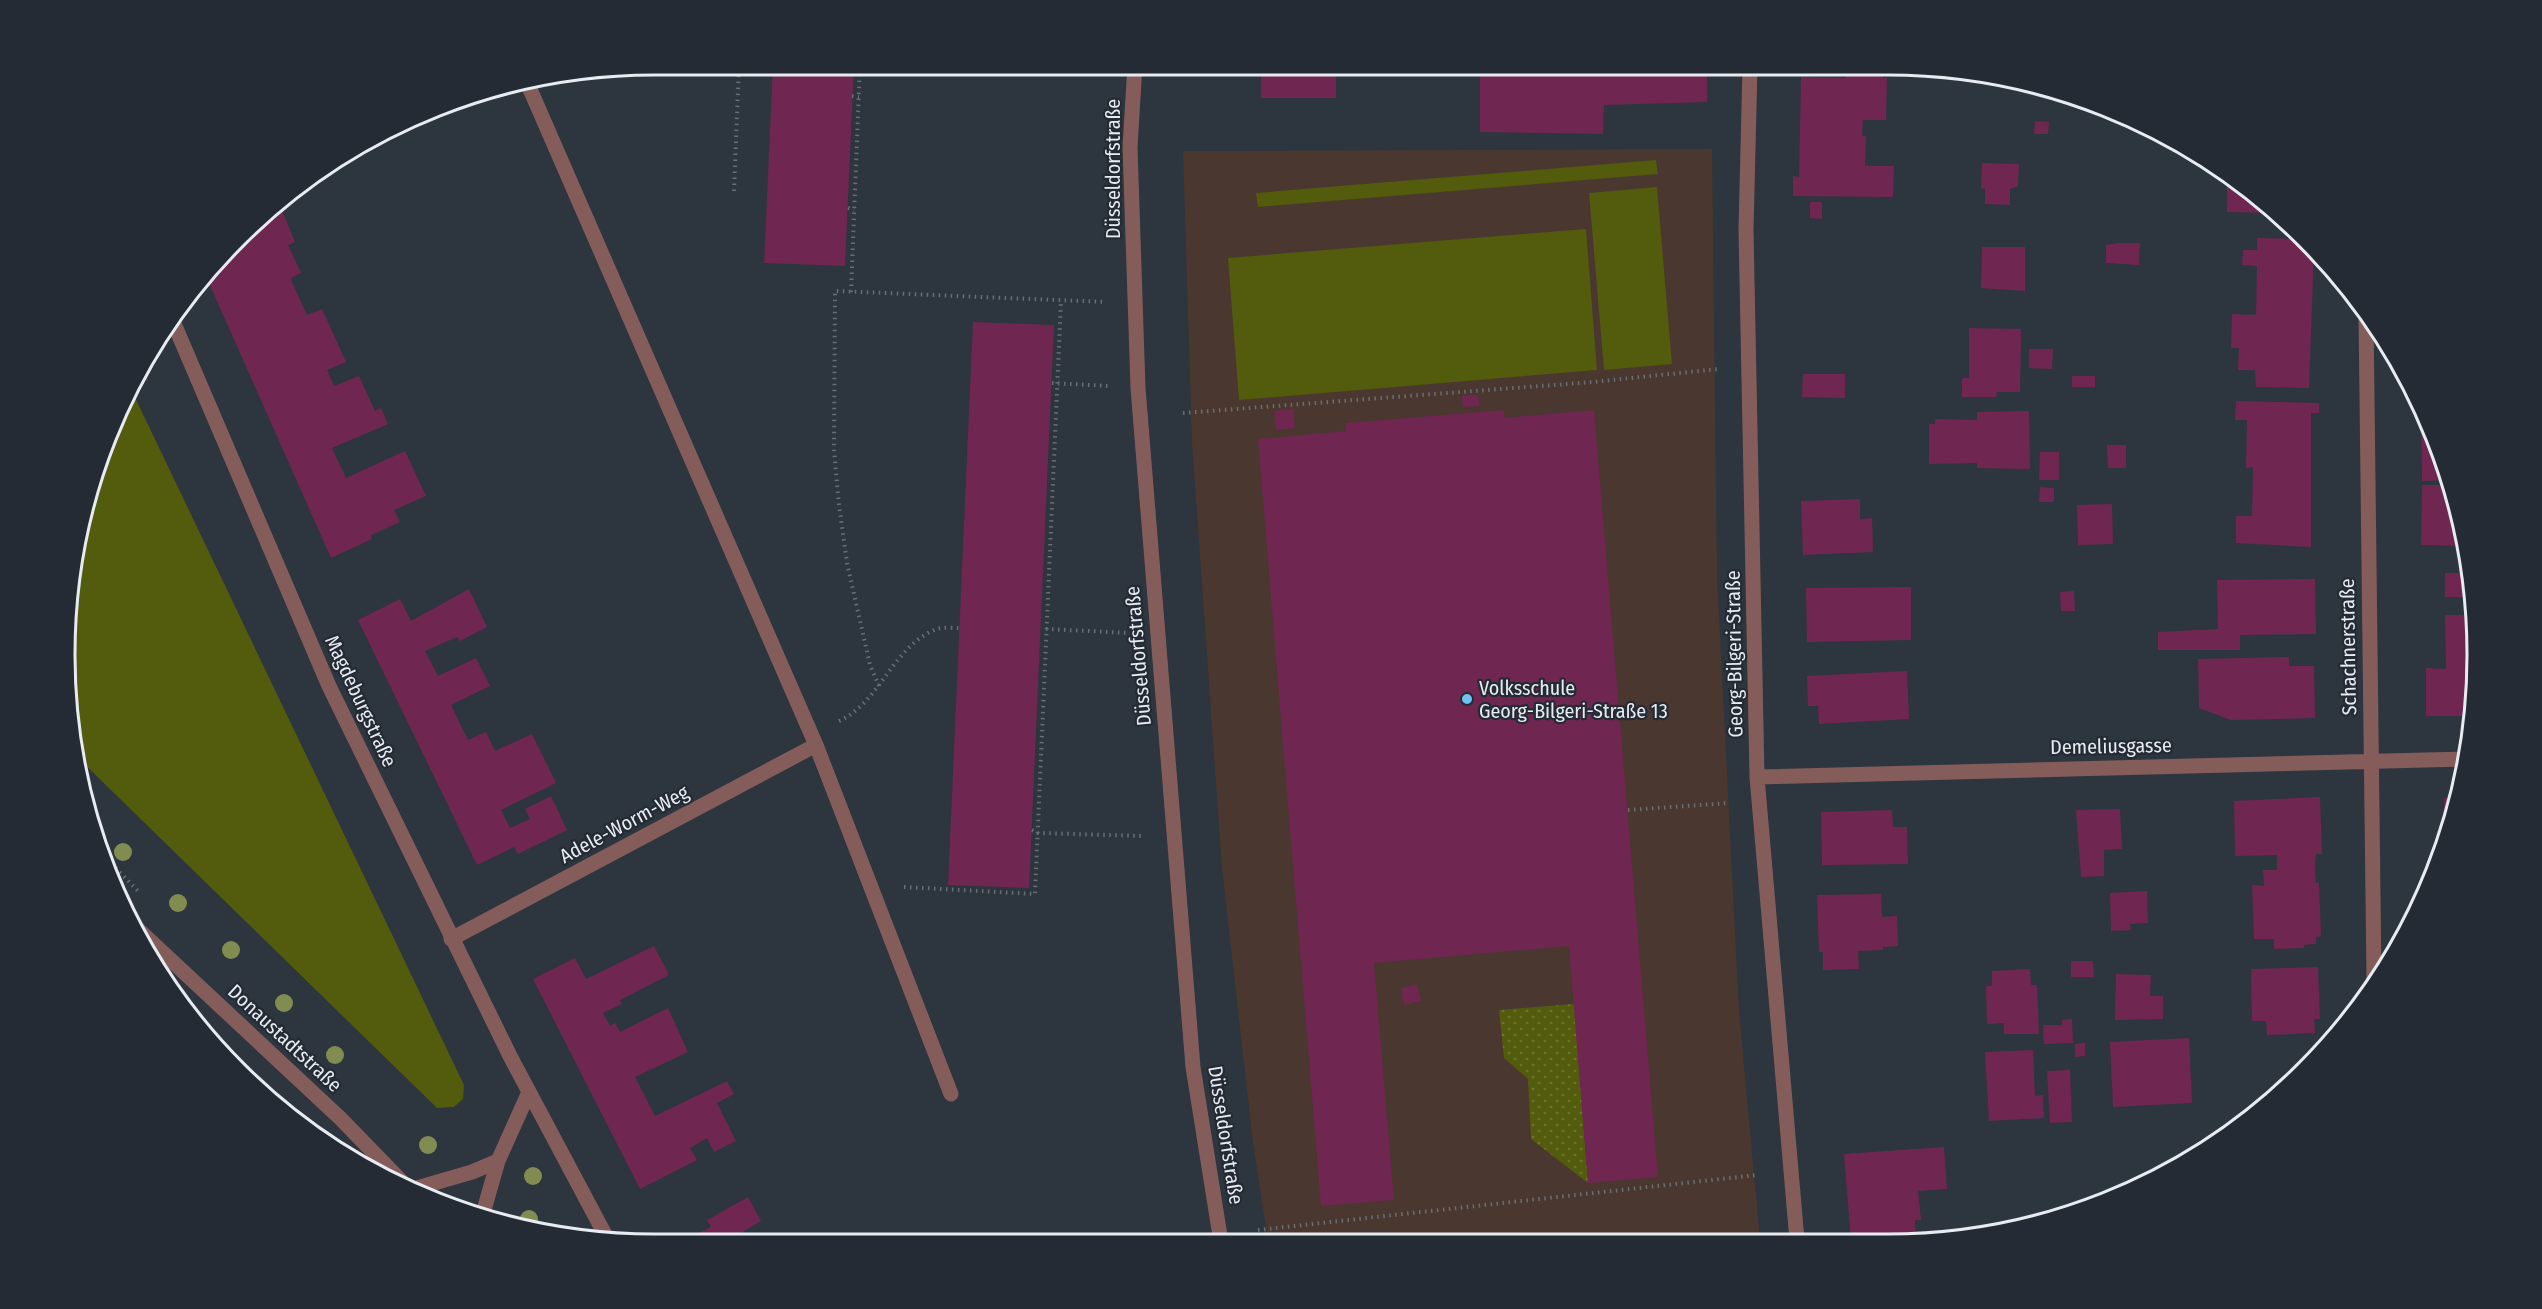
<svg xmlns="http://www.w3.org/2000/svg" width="2542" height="1309" font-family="'Fira Sans Condensed',sans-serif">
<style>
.education{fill:#4a372f}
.grass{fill:#535b0d}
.park{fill:url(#park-dots)}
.building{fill:#6f2751}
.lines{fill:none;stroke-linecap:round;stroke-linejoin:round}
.path{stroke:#686f77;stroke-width:4;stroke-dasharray:1.5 4.5;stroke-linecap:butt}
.service{stroke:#845d5b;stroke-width:15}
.minor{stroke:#845d5b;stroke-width:15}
.tree{fill:#818d50}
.poi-dot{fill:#6ec2f3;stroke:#242b34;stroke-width:2}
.labels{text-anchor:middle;stroke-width:4.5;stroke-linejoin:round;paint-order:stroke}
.street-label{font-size:20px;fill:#e7ecf2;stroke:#242b34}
.poi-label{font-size:20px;fill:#e7ecf2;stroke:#242b34;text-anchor:start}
.rim{fill:none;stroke:#e7ecf2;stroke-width:3}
</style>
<defs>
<pattern id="park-dots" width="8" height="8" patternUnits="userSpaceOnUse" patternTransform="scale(1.5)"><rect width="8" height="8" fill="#535b0d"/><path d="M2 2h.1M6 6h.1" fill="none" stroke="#6c7331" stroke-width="1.8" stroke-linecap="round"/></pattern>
</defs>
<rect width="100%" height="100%" fill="#2d353e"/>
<path class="education" d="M1712,149L1717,577L1739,1010L1760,1240L1268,1241L1253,1143L1222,868L1192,443L1183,151Z"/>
<path class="grass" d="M1656,160L1658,174L1258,207L1256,193Z
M1657,187L1672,364L1604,370L1589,193Z
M1586,229L1597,370L1239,400L1228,258Z
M130,387L464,1085L463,1099L454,1107L437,1108L74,754L70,731L66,616L76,539L109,429Z"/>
<path class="park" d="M1574,1004L1588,1183L1531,1139L1528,1079L1504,1058L1499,1010Z"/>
<path class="building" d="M773,65H854L845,266L764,263Z
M1261,65H1336V98H1261Z
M1480,65L1707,66V102L1604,105L1603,134L1480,132Z
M1846,68H1883V78H1887L1886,120H1863L1862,136H1866L1865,166H1894L1893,197L1793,196V176L1799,177L1801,77L1846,78Z
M2035,121L2049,122L2048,134H2034Z
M1982,163L2019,164L2018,186L2010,189V205L1985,204V189L1981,188Z
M2227,174L2246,186L2275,213L2227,212Z
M1810,202H1822V219L1810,218Z
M281,208L295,242L288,245L301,273L291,278L292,282L307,315L322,309L346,362L327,370L334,386L359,376L375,411L381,408L388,424L332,448L346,478L405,451L426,496L394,510L400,522L371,535L372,539L331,558L205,274L265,215Z
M2257,238L2303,239L2308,244V249L2314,250L2309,388L2256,387L2255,370H2238L2239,348H2231L2232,314L2256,315L2257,266L2242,265L2243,250H2257Z
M2117,243H2140L2139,265L2106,263V245Z
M1982,247H2025V291L1981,288Z
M973,322L1054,325L1029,888L948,885Z
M1969,328L2021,329L2020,392H1997L1996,397H1962V378H1969Z
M2029,349H2053L2052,369L2029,368Z
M1803,374H1845V398L1802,397Z
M2072,376H2095V387H2072Z
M1478,395L1480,406L1463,407L1462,396Z
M2236,401L2319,403V413H2311V547L2236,543V516H2252L2253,467L2246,468L2247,420H2235Z
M1293,409L1295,428L1276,430L1274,411Z
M1504,410L1505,418L1594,410L1658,1177L1588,1183L1569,946L1374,963L1394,1200L1321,1206L1258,439L1346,431V423Z
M2421,410L2446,465L2450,480L2422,481Z
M2029,411L2030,469L1977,468V463L1929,464V424H1935V419L1977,420V412Z
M2107,445H2126V468H2108Z
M2040,452H2059V480H2039Z
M2422,485H2451L2465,546L2421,545Z
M2040,487L2054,488V502H2039Z
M1860,499V519L1872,518L1873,552L1803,555L1801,501Z
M2112,504L2113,544L2078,545L2077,505Z
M2445,573H2467V597H2445Z
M2315,579L2316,634L2240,635V650H2158V632L2218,629L2217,580Z
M1911,587V640L1807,642L1806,588Z
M469,589L487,627L460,641L457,637L425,651L438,676L476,658L490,686L451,705L468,740L486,732L495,751L532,734L556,783L501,810L510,828L530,819L525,809L551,796L567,830L518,854L514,847L477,865L358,620L400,599L411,621Z
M2074,591L2075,611H2061L2060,592Z
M2445,615H2474L2476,693L2472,716H2426V668L2446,669Z
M2289,657V666H2314L2315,718L2231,720L2199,708L2198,659Z
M1907,671L1909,719L1819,724L1818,706H1808L1807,676Z
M2320,797L2322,854H2316L2315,869L2316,883H2319L2321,936L2316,937V944L2304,945V948L2274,949V939H2254L2252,885L2264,886L2263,870H2277V855L2235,856L2234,801Z
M2444,798H2459L2445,840Z
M2120,809L2122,849L2104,850V876L2081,877L2076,810Z
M1892,810L1893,827H1907L1908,864L1822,865L1821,812Z
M2147,891L2148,923L2130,924L2131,930L2111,931L2110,893Z
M1881,894L1882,917L1897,916L1898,946L1883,947V950L1858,951L1859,969L1823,970V952H1819L1817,895Z
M654,946L669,975L620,1000L622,1004L603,1013L610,1026L615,1023L620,1032L668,1008L688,1052L635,1077L655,1116L727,1081L734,1094L717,1103L736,1141L714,1152L707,1138L690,1148L697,1160L640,1189L533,979L575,958L586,979Z
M2071,961H2093L2094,977H2071Z
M2318,967L2320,1019H2314L2315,1033L2267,1035L2266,1021H2252L2251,969Z
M2030,969L2031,985H2037L2039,1034H2004V1023L1987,1024L1986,986H1992V971Z
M2116,974L2151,975L2150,996H2163V1019L2115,1020Z
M1417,984L1421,1001L1404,1005L1401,988Z
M2072,1019L2073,1043L2044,1044L2043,1025H2062V1020Z
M2189,1038L2192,1103L2113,1107L2110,1042Z
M2085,1043V1056L2075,1057V1044Z
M2033,1050L2035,1096L2043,1095L2044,1118L1989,1121L1985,1052Z
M2070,1070L2072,1122L2050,1123L2047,1071Z
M2263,1096H2275L2263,1107Z
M1944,1147L1947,1189L1918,1191L1921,1220H1915L1916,1240H1851L1844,1154Z
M748,1197L761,1221L724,1243H681L711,1227L707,1220Z"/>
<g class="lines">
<path class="path" d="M852,96L859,97
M734,191L739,65
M848,208L854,210
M851,292L860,65
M1052,383L1108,386
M127,393L147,379
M1183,413L1593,382L1718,369
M1046,629L1130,633
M879,686L870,665L847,563L839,505L834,450L835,291L1106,302
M839,721C881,702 893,645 937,629C943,627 953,628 960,628
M1628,810L1729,803
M1032,830L1038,833L1144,836
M103,855L138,891
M904,887L1035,894L1061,300
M1258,1230L1757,1175"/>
<path class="service" d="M526,80L816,745L951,1094
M451,939L816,745"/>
<path class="minor" d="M1135,65L1130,147L1138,388L1193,1067L1221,1242
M1750,66L1746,230L1757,777L1797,1240
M2366,315L2374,979
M172,319L329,686L510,1056L609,1242
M1757,777L2465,759
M128,920L340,1118L410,1190
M410,1190L472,1172L498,1161
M482,1217L498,1161L529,1092"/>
</g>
<g class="tree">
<circle cx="123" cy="852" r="9"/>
<circle cx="178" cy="903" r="9"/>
<circle cx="231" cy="950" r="9"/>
<circle cx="284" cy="1003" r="9"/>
<circle cx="335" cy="1055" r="9"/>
<circle cx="428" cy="1145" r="9"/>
<circle cx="533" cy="1176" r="9"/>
<circle cx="529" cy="1219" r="9"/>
</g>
<circle class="poi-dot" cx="1467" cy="699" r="6"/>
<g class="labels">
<g class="street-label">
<text transform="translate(1113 169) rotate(-90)" y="7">Düsseldorfstraße</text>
<text transform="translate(2348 647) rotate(-91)" y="7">Schachnerstraße</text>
<text transform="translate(1734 654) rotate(-91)" y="7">Georg-Bilgeri-Straße</text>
<text transform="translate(1138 656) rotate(-95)" y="7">Düsseldorfstraße</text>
<text transform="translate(361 701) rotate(65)" y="7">Magdeburgstraße</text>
<text transform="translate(2111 746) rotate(-1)" y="7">Demeliusgasse</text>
<text transform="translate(624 824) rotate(-28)" y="7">Adele-Worm-Weg</text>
<text transform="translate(285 1038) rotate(43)" y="7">Donaustadtstraße</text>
<text transform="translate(1226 1135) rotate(81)" y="7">Düsseldorfstraße</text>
</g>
<g class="poi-label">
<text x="1479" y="695">Volksschule<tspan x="1479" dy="23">Georg-Bilgeri-Straße 13</tspan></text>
</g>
</g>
<path d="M0 0H2542V1309H0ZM654 75H1888A579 579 0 0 1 2467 654V655A579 579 0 0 1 1888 1234H654A579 579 0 0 1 75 655V654A579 579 0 0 1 654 75Z" fill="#242b34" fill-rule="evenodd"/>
<path class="rim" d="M654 75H1888A579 579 0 0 1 2467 654V655A579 579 0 0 1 1888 1234H654A579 579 0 0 1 75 655V654A579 579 0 0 1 654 75Z"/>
</svg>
